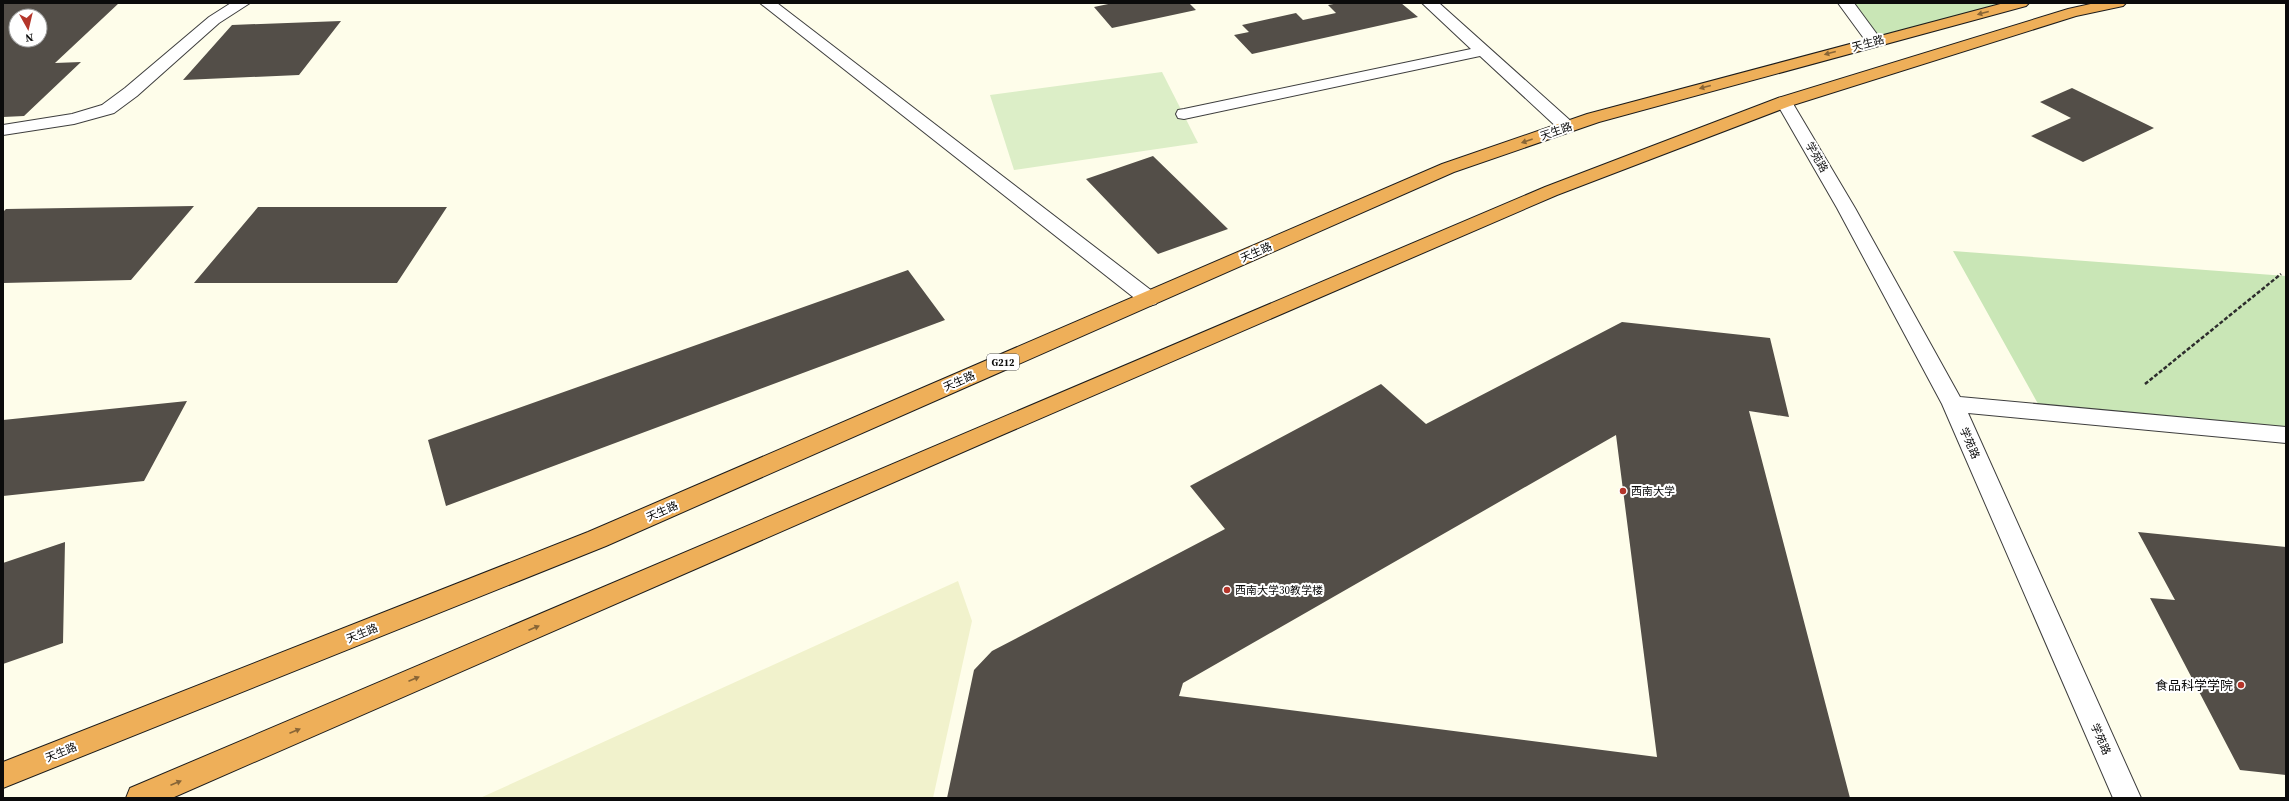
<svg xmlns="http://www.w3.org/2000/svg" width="2289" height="801" font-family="'Source Serif 4','Noto Sans SC',serif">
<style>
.farmland{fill:#f1f2cc}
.green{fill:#c9e6b6}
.pitch{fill:#dceec7}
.building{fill:#534e48;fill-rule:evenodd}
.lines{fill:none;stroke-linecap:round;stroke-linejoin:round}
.minor-casing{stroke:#3e3e3e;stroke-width:2}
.highway-casing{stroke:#1c1c1c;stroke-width:2}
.path{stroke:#2d2d2d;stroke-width:2.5;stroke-dasharray:4 2;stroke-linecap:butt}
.minor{fill:#fff;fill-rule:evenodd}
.highway{fill:#eeaf59;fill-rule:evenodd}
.oneway{fill:#886536}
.poi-dot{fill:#b4352a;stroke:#fff;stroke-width:1.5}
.labels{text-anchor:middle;stroke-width:4;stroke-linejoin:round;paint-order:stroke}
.shield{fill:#fff;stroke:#545454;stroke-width:1}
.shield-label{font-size:10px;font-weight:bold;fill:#0b0b0b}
.street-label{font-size:11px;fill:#0b0b0b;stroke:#fff}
.poi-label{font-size:11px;fill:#0b0b0b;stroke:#fff;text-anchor:start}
.near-poi-label{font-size:13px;fill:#0b0b0b;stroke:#fff;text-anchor:end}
</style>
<rect width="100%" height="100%" fill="#fefdea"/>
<path class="farmland" d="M958,581L972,621L933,798H480Z"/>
<path class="green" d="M1846,3H2021L1874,41Z
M1953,251L2286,276V435L2042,411Z"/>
<path class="pitch" d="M1162,72L1198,143L1014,170L990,95Z"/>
<path class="building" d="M3,3H119L55,63L81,62L24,116L3,117ZM16,16H40V40H16Z
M1113,3H1189L1196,10L1112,28L1094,7Z
M1339,3H1401L1418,17L1252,54L1234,35L1249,32L1242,25L1296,13L1303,20L1336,13L1328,5Z
M341,21L299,75L183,80L232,25Z
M2072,88L2154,128L2083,162L2031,136L2071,118L2040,102Z
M1153,156L1228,229L1158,254L1086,179Z
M194,206L131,280L3,283V212L6,209Z
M258,207H447L397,283H194Z
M908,270L945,320L446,506L428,440Z
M1622,322L1770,338L1789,417L1749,411L1850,798H947L974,670L992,651L1225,529L1190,486L1381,384L1426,424ZM1616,435L1657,757L1179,696L1183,683Z
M187,401L144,481L3,496V420Z
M2138,532L2286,547V775L2240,770L2150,598L2175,600Z
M65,542L63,643L3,664V563Z"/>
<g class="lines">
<g class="minor-casing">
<path id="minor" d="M231,3H250L219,23L137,96L114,113L74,124L3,135V125L72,114L102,105L125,88L209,17Z
M760,3H777L1156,294L1159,299L1156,304L1149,306L1142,304Z
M1422,3H1439L1573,123L1576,127L1573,131H1561L1480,56L1184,119L1178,118L1176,114L1178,110L1184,109L1471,49Z
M1838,3H1854L1882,41L1880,44H1868Z
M1784,97L1790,98L1792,102L1855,208L1960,397L2286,427V443L1968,413L2141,798H2113L1942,404L1837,208L1776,102L1778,98Z"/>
</g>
<g class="highway-casing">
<path id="highway" d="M2004,3H2029L2026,6L1599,122L1454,172L606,546L3,788V762L588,532L1442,164L1587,114Z
M2095,3H2126L2123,6L2076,16L1790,106L1557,195L995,438L172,798H126L130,788L1545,187L1778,98L2068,9Z"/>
</g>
<path class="path" d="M2145,384L2281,274"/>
<use href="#minor" class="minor"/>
<use href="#highway" class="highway"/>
</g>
<defs><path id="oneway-solid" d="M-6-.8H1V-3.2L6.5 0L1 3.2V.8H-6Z"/></defs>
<g class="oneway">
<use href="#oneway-solid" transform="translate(1983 13) rotate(165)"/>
<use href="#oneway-solid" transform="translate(1830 53) rotate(165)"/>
<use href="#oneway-solid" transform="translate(1705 87) rotate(165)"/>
<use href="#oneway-solid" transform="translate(1527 141) rotate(161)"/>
<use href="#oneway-solid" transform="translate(534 628) rotate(-23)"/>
<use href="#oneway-solid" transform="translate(414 679) rotate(-23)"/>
<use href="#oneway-solid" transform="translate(295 731) rotate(-23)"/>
<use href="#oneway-solid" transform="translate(176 783) rotate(-23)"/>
</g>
<g class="poi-dot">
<circle cx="1623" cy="491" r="4"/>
<circle cx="1227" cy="590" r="4"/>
<circle cx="2241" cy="685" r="4"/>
</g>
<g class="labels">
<rect class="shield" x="987" y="354" width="32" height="16" rx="3"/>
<g class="shield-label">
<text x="1003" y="366">G212</text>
</g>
<g class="street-label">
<text transform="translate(1868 43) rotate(-15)" y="4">天生路</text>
<text transform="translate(1556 131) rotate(-19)" y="4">天生路</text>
<text transform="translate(1817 157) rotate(60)" y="4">学苑路</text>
<text transform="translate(1256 252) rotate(-24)" y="4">天生路</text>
<text transform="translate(959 381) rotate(-24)" y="4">天生路</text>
<text transform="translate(1970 443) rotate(66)" y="4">学苑路</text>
<text transform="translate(662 511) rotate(-24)" y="4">天生路</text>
<text transform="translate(362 633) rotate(-22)" y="4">天生路</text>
<text transform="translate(2101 739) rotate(66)" y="4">学苑路</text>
<text transform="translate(61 752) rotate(-22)" y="4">天生路</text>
</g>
<g class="poi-label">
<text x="1631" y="495">西南大学</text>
<text x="1235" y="594">西南大学30教学楼</text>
</g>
<g class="near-poi-label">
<text x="2233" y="690">食品科学学院</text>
</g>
</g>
<rect width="2289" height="801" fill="none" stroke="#0b0b0b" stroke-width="8"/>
<g transform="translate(28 28) rotate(172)"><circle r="19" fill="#ffffff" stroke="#9d9d9d"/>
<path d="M0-3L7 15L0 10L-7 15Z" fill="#b4352a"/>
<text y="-6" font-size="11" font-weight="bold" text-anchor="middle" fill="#0b0b0b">N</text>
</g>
</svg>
